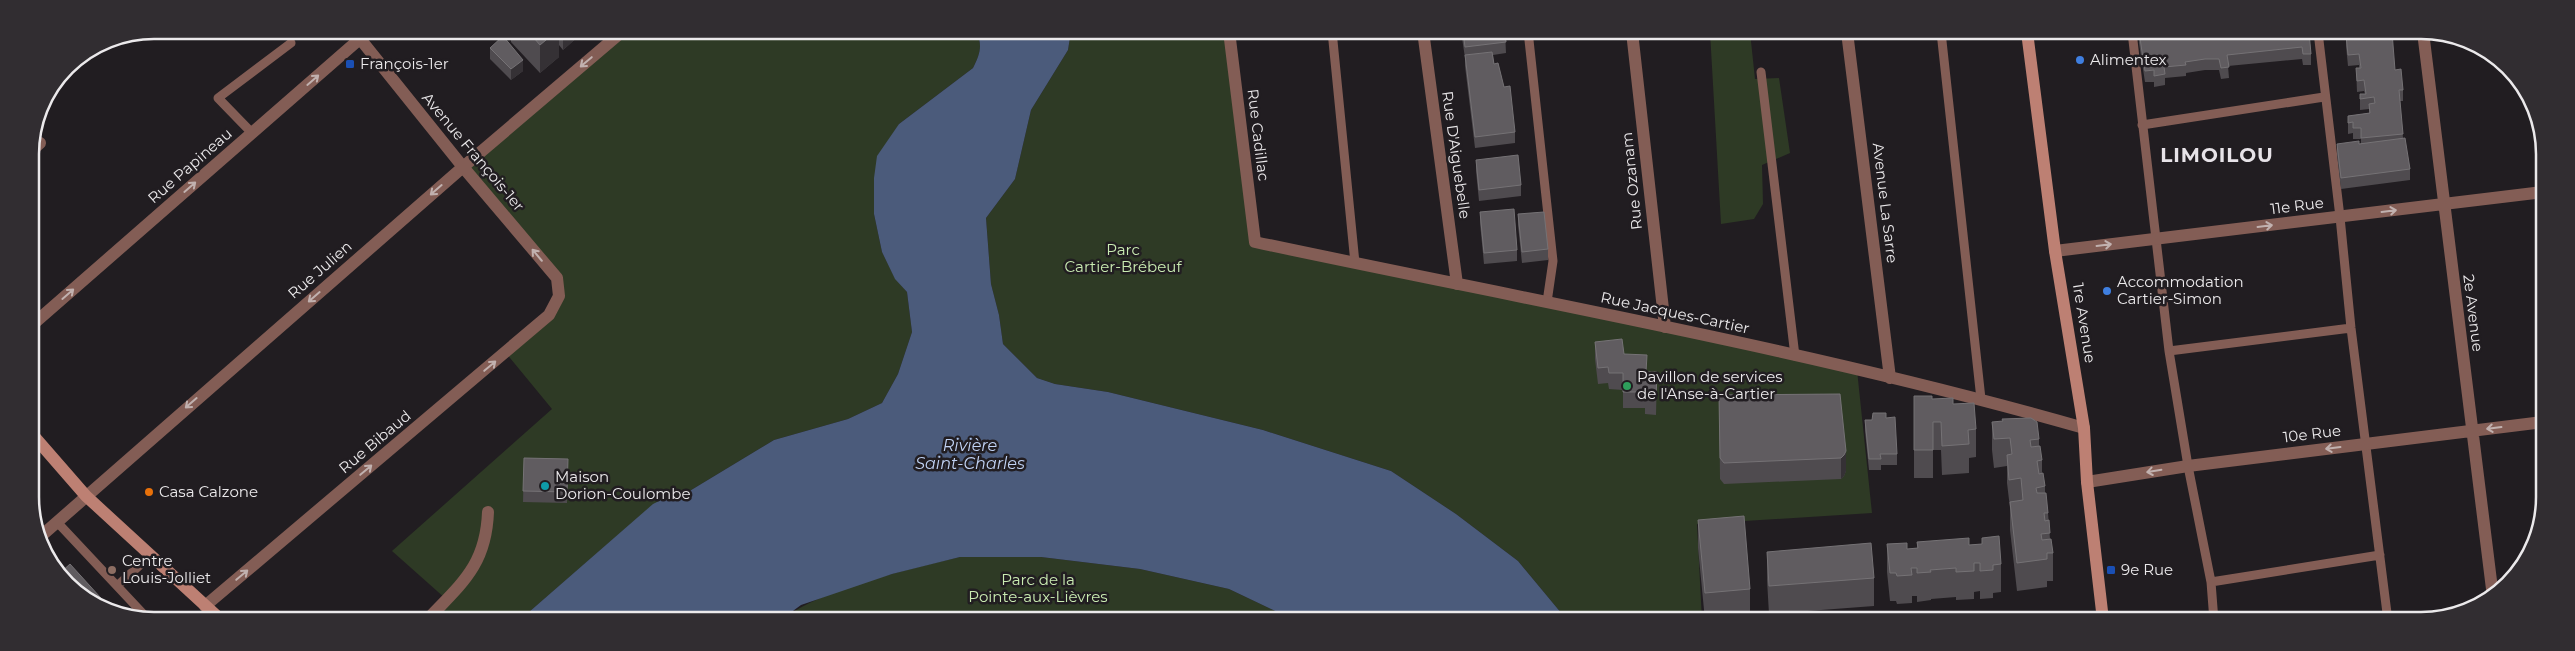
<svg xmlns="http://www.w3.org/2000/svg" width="2575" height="651" font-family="Montserrat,sans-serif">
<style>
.green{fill:#2e3a25}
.water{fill:#4b5b7b}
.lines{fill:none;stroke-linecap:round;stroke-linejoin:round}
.lane{stroke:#835d55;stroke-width:9}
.street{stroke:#835d55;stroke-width:12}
.secondary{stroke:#bd8073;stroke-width:12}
.wall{fill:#4f4b4f}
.shaded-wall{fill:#353135}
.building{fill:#605c60;stroke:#757275}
.oneway{stroke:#c1b1af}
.shop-dot{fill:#3f7fe0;stroke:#211d21;stroke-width:2}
.transit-dot{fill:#1a4fb4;stroke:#211d21;stroke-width:2}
.leisure-dot{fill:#2e9e5b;stroke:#211d21;stroke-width:2}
.culture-dot{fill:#0f9aa8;stroke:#211d21;stroke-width:2}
.food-dot{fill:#e8710a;stroke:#211d21;stroke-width:2}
.education-dot{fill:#8d6e63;stroke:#211d21;stroke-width:2}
.labels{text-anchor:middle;stroke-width:5;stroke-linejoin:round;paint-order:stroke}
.poi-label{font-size:15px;fill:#ebe9eb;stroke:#211d21;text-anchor:start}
.street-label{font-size:15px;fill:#ebe9eb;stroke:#211d21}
.park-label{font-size:15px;fill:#caecb2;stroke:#211d21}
.water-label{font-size:16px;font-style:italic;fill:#c1d3f5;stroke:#211d21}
.district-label{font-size:20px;font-weight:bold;letter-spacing:1px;fill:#e7e3e8;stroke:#211d21}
.rim{fill:none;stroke:#ebe9eb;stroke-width:2.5}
</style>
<rect width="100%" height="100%" fill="#211d21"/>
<path class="green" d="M624,30L976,31C983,45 980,54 973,68L899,124L874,214L882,252L895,278L907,292L912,332L898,374L882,403L848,419L774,440L678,498H664L648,509L521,619H428L446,599L392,551L552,409L506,353L549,315L557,278L463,167Z
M1071,31H1229L1255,242L1857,370L1872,513L1697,524L1702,620H1567L1518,561L1456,514L1391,471L1263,430L1108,392L1055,384L1037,378L1003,344L999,315L991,284L986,218L1015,179L1031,110L1068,50Z
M1710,32H1750L1755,79L1779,78L1790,153L1762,165L1763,204L1754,219L1721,224Z
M960,557H1041L1140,569L1229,589L1294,620L782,619C827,587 906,570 960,557Z"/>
<path class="water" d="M976,31H1071L1068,50L1031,110L1015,179L986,218L991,284L999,315L1003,344L1037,378L1055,384L1108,392L1263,430L1391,471L1456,514L1518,561L1567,620H1294L1229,589L1140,569L1041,557H960L892,574L801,605L782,619H521L653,504L665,498H678L774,440L848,419L882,403L898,374L912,332L907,292L895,279L882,252L874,214V178L877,156L899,124L973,68C980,54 983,45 976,31Z"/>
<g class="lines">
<path class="lane" d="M1332,31L1355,263
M1528,31L1553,261L1547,302
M1941,32L1981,399
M2132,32L2169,351L2188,466L2211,582L2214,621
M2318,32L2340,217L2351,328L2388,621
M1761,72L1795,356
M2142,125L2324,97
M252,133L218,98L291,43
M2169,351L2351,328
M57,522L148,619
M2211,582L2380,555
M117,586L151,555"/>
<path class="street" d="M1229,31L1255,242C1532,301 1812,350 2084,428
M1423,31L1457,284
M1632,32L1665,327
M1847,32L1890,378
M2423,32L2493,597
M30,152L40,143
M2055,251L2543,192
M31,326L370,30
M2087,482L2188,466L2543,422
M40,537L463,167L624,30
M205,606L549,315L559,296L557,278L463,167L353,30
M428,619C462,583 486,565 488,512"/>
<path class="secondary" d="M2027,32L2055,251L2084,428L2087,482L2103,620
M32,434L86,496L220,619"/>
</g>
<path class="wall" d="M511,30H580V35L563,50L559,45V57L540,73L511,42Z
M1461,31H1505L1506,53L1493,55L1494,64L1504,87L1515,132V143L1475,148L1465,66V58Z
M2139,32H2309L2311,54V65H2303L2302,59L2228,66L2229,78L2221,79L2219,70H2205L2186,73V76L2165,78V85L2154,87V82H2145L2139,43Z
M2346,35L2395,70L2403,90V101H2400L2403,138L2410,169V180L2341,189L2337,155V144H2361V139H2353V133L2348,134V116L2369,113V109L2360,110V94H2365L2364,91L2357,92L2356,68H2359V65L2348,66L2346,46Z
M490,48L523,71L511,80L490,59Z
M1476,160L1521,185V196L1479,201L1476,171Z
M1480,212L1517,250V261L1484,264L1480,223Z
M1518,214L1548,249V260L1522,263L1518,225Z
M1595,342L1624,354L1647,372H1657L1656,415L1645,414V408H1623V390L1609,389L1608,383L1598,384L1595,359Z
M1840,394L1846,471L1844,476L1841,479L1724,484L1720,479L1719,395Z
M1914,396L1932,399L1953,404L1976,429V457L1969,458V473L1942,475L1941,450H1933V478H1914Z
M1886,418L1897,454V465H1881V470H1869L1865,431V420H1872Z
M1992,422L2039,439V446L2042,460V473L2045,486V493L2048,513L2050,539L2053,553V581H2047V587L2017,591L2010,530V508L2007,483V466L1994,468L1992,450Z
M524,458L568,459L567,503L523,502Z
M1698,520L1750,589V617L1718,620H1705L1698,548Z
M1982,538L2001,564V592L1993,593V598L1980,599V591L1974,592V599L1956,600V597L1931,599V600L1917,602V596H1912V603L1897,604L1896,601H1890L1887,572V544L1907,549L1917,548V542L1969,545L1982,544Z
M1767,552L1874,578V606L1769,614L1767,580Z"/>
<path class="shaded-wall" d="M558,30H559V57L540,73V45Z
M563,30H580V35L563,50Z
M523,60V71L511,80V69Z
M1846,451V471L1844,476L1841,479V458Z"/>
<path class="building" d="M527,30H558L540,45Z
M1463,31H1505L1506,42L1465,47Z
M2139,32H2309L2311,54H2303L2302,47L2227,55L2229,67L2221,68L2219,59H2205L2185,62L2186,65L2164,67L2165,74L2154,76V70L2145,71Z
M2369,32H2392L2395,70L2401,69L2403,90H2399L2403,134L2361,138V128H2353V122L2348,123V116L2370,113L2369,104L2375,103L2374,97L2360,99V94H2366L2364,80L2357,81L2356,68H2361L2359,54L2348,55L2346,35Z
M503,36L523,60L511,69L490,48Z
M1492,52L1494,64L1498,63L1504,87L1510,86L1515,132L1475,137L1465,55Z
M2405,138L2410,169L2341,178L2337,144L2359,141V144Z
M1518,155L1521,185L1479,190L1476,160Z
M1514,209L1517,250L1484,253L1480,212Z
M1544,212L1548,249L1522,252L1518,214Z
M1622,339L1624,354L1647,355L1646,372H1657L1656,399L1645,398V392H1623V373H1609L1608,367L1598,368L1595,342Z
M1840,394L1846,451L1844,455L1841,458L1724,463L1720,458L1719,395Z
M1914,396H1932V399L1953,398V404L1974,403L1976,429L1968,430L1969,444L1942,446L1941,422H1933V450H1914Z
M1873,413H1886V418L1895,417L1897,454H1880L1881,459H1869L1865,420H1872Z
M2031,418L2037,422L2039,439L2030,440L2031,447L2040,446L2042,460L2037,461L2039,474L2043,473L2045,486L2036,488L2037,493H2046L2048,513H2044L2045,521L2049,520L2050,533L2041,534L2042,540L2051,539L2053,553H2047V559L2017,563L2010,502L2023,500L2021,478L2009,480L2007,455L2012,454L2010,438L1994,439L1992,422L2003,421L2002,419Z
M524,458L568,459L567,492L523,491Z
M1744,516L1750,589L1705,593L1698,520Z
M1999,536L2001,564L1993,565V570L1980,571V563H1974V571L1956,572V568L1930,570L1931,572L1917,573V568H1911L1912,575L1897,576L1896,573H1890L1887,544L1907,543V549L1918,548L1917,542L1969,538V545L1982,544V538Z
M1871,543L1874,578L1769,586L1767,552Z
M70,564L110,608L66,585L60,573Z
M2061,613V620H2028V616Z
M2005,617V620H1992V618Z
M1986,619V620H1968Z"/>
<defs><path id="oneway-shaft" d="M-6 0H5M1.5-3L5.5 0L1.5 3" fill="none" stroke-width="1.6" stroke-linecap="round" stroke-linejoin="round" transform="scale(1.25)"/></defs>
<g class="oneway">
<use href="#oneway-shaft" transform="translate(586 62) rotate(140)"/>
<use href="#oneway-shaft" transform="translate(313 80) rotate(-41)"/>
<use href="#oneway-shaft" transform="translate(190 187) rotate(-41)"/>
<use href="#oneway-shaft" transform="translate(436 190) rotate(139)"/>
<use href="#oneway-shaft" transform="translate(2389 211) rotate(-7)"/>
<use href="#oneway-shaft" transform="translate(2265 226) rotate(-7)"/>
<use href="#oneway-shaft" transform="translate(2104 245) rotate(-7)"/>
<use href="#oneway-shaft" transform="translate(537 255) rotate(-130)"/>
<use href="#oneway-shaft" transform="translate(68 294) rotate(-41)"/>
<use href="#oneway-shaft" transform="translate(314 297) rotate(139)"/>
<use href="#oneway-shaft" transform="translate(490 366) rotate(-40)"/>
<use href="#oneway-shaft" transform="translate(191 403) rotate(139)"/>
<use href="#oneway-shaft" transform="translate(2494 428) rotate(173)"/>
<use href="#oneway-shaft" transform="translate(2333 448) rotate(173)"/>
<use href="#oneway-shaft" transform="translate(366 470) rotate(-40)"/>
<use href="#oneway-shaft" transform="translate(2154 471) rotate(171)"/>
<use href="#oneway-shaft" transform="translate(242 575) rotate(-40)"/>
</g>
<g class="shop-dot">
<circle cx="2080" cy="60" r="5"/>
<circle cx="2107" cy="291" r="5"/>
</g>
<g class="transit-dot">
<rect x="345" y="59" width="10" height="10" rx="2.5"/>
<rect x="2106" y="565" width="10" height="10" rx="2.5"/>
</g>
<circle class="leisure-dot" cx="1627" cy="386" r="5"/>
<circle class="culture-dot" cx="545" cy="486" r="5"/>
<circle class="food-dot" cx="149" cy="492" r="5"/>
<circle class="education-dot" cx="112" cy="570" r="5"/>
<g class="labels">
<g class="poi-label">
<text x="2090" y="65">Alimentex</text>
<text x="360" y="69">François-1er</text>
<text x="2117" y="287">Accommodation<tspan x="2117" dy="17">Cartier-Simon</tspan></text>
<text x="1637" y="382">Pavillon de services<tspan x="1637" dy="17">de l'Anse-à-Cartier</tspan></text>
<text x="555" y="482">Maison<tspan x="555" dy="17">Dorion-Coulombe</tspan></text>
<text x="159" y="497">Casa Calzone</text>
<text x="122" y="566">Centre<tspan x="122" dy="17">Louis-Jolliet</tspan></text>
<text x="2121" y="575">9e Rue</text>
</g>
<g class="street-label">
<text transform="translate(1258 135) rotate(83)" y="5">Rue Cadillac</text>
<text transform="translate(473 152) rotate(50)" y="5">Avenue François-1er</text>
<text transform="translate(1456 155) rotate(82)" y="5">Rue D'Aiguebelle</text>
<text transform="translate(190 166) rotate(-41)" y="5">Rue Papineau</text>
<text transform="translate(1632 181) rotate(-96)" y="5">Rue Ozanam</text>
<text transform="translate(1885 203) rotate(83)" y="5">Avenue La Sarre</text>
<text transform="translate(2297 206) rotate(-7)" y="5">11e Rue</text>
<text transform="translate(320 270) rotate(-41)" y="5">Rue Julien</text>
<text transform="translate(1675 313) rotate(12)" y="5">Rue Jacques-Cartier</text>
<text transform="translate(2473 313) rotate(83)" y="5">2e Avenue</text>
<text transform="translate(2084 323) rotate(81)" y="5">1re Avenue</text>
<text transform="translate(2312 434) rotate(-7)" y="5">10e Rue</text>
<text transform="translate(375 442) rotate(-40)" y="5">Rue Bibaud</text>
</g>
<g class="park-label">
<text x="1123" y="255">Parc<tspan x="1123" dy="17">Cartier-Brébeuf</tspan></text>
<text x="1038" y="585">Parc de la<tspan x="1038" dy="17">Pointe-aux-Lièvres</tspan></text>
</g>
<g class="water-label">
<text x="970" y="451">Rivière<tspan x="970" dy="18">Saint-Charles</tspan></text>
</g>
<g class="district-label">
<text x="2217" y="162">LIMOILOU</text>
</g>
</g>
<path d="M0 0H2575V651H0ZM154 39H2421A115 115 0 0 1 2536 154V497A115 115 0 0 1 2421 612H154A115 115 0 0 1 39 497V154A115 115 0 0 1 154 39Z" fill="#312d31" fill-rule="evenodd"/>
<path class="rim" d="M154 39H2421A115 115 0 0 1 2536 154V497A115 115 0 0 1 2421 612H154A115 115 0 0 1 39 497V154A115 115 0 0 1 154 39Z"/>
</svg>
